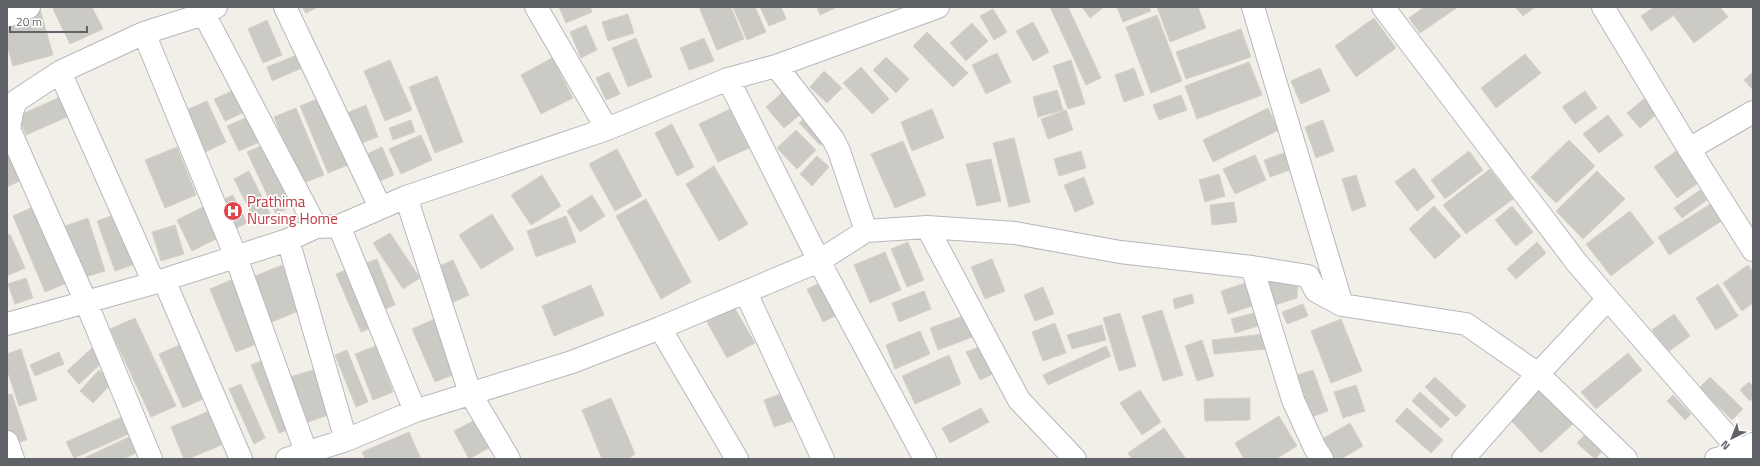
<svg xmlns="http://www.w3.org/2000/svg" width="1760" height="466" font-family="'Titillium Web',sans-serif">
<style>
.building{fill:#cccac5;stroke:#d6d1c6}
.lines{fill:none;stroke-linecap:round;stroke-linejoin:round}
.street-casing{stroke:#b5b8bc;stroke-width:24}
.street{stroke:#fff;stroke-width:22}
.labels{text-anchor:middle;stroke-width:3.5;stroke-linejoin:round;paint-order:stroke}
.health-label{font-size:15px;fill:#be3a42;stroke:#fff;text-anchor:start}
</style>
<rect width="100%" height="100%" fill="#f1efe8"/>
<path class="building" d="M57,7H92L103,29L70,44L53,9Z
M302,7H318L306,13Z
M559,7H590L592,12L566,23Z
M699,7H731L744,39L717,50Z
M733,7H755L766,32L747,40Z
M760,7H781L786,19L769,26Z
M817,7H837L820,15Z
M1050,7H1068L1101,78L1086,85Z
M1082,7H1104L1090,18Z
M1117,7H1149L1151,11L1123,22Z
M1157,7H1198L1206,28L1170,42Z
M1424,7H1458L1420,33L1409,18Z
M1515,7H1535L1523,16Z
M1654,7H1686L1651,31L1641,16Z
M1686,7H1720L1728,17L1694,43L1674,16Z
M40,9L53,55L13,66L7,45V18Z
M993,9L1007,32L994,40L980,16Z
M628,14L634,33L608,41L602,22Z
M1157,15L1182,81L1151,93L1126,27Z
M1374,18L1396,48L1356,77L1335,46Z
M267,20L282,55L263,63L248,29Z
M1033,22L1049,52L1033,61L1016,31Z
M972,23L988,41L966,61L950,43Z
M586,25L597,50L581,58L570,32Z
M1241,29L1251,57L1186,79L1176,52Z
M927,32L968,73L953,87L913,46Z
M636,38L652,77L628,87L612,48Z
M704,38L714,61L689,70L680,48Z
M997,53L1011,82L986,94L972,65Z
M1525,54L1541,73L1496,108L1481,88Z
M297,55L302,68L272,81L267,67Z
M886,57L909,79L896,93L873,70Z
M552,58L573,98L541,114L521,75Z
M390,60L412,110L385,121L364,71Z
M1071,60L1085,104L1068,109L1053,66Z
M1249,62L1262,95L1197,119L1185,86Z
M861,67L889,99L872,114L843,83Z
M1134,68L1144,95L1124,102L1115,75Z
M1320,68L1330,91L1301,104L1291,81Z
M824,71L842,88L827,103L810,87Z
M609,72L620,94L606,100L596,78Z
M1753,72V90L1744,80Z
M437,76L463,142L435,153L409,87Z
M239,88L249,110L225,121L214,99Z
M1057,90L1063,110L1038,117L1033,97Z
M784,91L803,112L784,128L766,107Z
M1585,91L1597,108L1575,124L1562,107Z
M1181,95L1187,110L1159,120L1153,105Z
M324,96L353,163L328,173L300,106Z
M60,97L69,116L26,135L18,116Z
M1645,98L1658,113L1640,128L1627,113Z
M207,101L226,142L203,153L184,111Z
M366,105L378,137L359,144L347,113Z
M296,108L324,175L301,184L274,117Z
M1268,108L1279,130L1213,162L1203,140Z
M730,109L749,148L718,162L699,124Z
M932,109L944,138L912,151L901,122Z
M1066,110L1073,130L1048,139L1041,119Z
M252,115L264,140L239,151L227,126Z
M1608,115L1623,135L1599,153L1583,134Z
M808,116L828,138L820,145L799,123Z
M411,120L415,132L393,140L389,128Z
M1323,120L1334,151L1316,158L1305,127Z
M672,124L694,167L677,176L655,133Z
M796,130L816,150L797,169L777,148Z
M421,135L432,160L401,174L389,149Z
M1014,138L1030,202L1009,207L993,143Z
M1569,140L1595,166L1556,203L1531,177Z
M7,141L22,180L7,187Z
M903,141L926,195L895,208L871,154Z
M265,144L294,205L276,214L247,152Z
M177,147L196,195L165,208L145,160Z
M382,147L394,175L372,184L361,157Z
M617,149L642,196L615,211L589,164Z
M1081,151L1086,168L1059,176L1054,159Z
M1469,151L1483,170L1445,199L1431,180Z
M1676,151L1698,183L1677,198L1654,167Z
M1287,152L1293,169L1270,177L1264,160Z
M1255,155L1266,180L1235,194L1223,169Z
M817,156L829,167L812,186L800,174Z
M991,159L1001,201L977,206L966,164Z
M714,166L748,224L719,241L686,184Z
M1414,168L1435,197L1417,211L1395,182Z
M1490,169L1513,199L1466,234L1443,205Z
M249,171L272,217L257,225L234,179Z
M1597,171L1625,199L1583,239L1556,211Z
M1219,174L1225,196L1205,202L1199,180Z
M542,175L561,206L531,225L511,195Z
M1356,175L1366,206L1352,211L1342,179Z
M1084,177L1094,204L1075,212L1064,185Z
M1700,190L1707,200L1682,218L1674,208Z
M233,195L247,223L230,231L217,203Z
M592,195L605,216L580,232L567,211Z
M646,199L691,282L661,299L616,216Z
M1234,202L1237,222L1212,225L1210,205Z
M1712,203L1723,220L1669,255L1658,237Z
M35,206L67,283L45,292L13,216Z
M205,206L220,237L192,251L177,220Z
M1434,206L1461,236L1435,259L1409,229Z
M1512,206L1533,232L1516,246L1495,220Z
M1630,211L1654,243L1611,276L1586,244Z
M120,213L138,263L115,271L97,221Z
M492,214L514,249L481,269L459,235Z
M566,216L576,242L536,257L527,231Z
M88,218L105,271L82,278L65,226Z
M175,225L184,254L161,261L152,232Z
M390,233L420,278L403,289L373,243Z
M10,234L25,268L7,276V236Z
M908,242L924,280L907,287L891,249Z
M1537,242L1546,253L1516,279L1507,269Z
M885,252L901,290L870,303L854,265Z
M377,259L395,305L385,309L366,263Z
M992,259L1005,291L985,299L971,267Z
M453,260L469,295L451,303L435,268Z
M282,265L301,310L267,324L248,279Z
M1748,265L1753,272V303L1742,311L1723,283Z
M348,269L373,327L361,332L336,274Z
M1264,275L1298,281L1297,298L1272,306Z
M238,277L264,341L236,352L210,289Z
M26,278L33,298L15,304L8,284Z
M831,278L847,310L823,322L807,289Z
M1251,281L1258,304L1228,314L1221,291Z
M1718,284L1738,316L1716,330L1696,298Z
M591,285L604,315L554,336L542,306Z
M1043,287L1054,314L1035,321L1024,295Z
M924,291L931,309L899,322L892,303Z
M1192,294L1194,303L1175,309L1173,299Z
M1303,304L1308,316L1287,324L1282,312Z
M734,307L755,343L727,358L707,322Z
M1162,310L1183,375L1163,381L1142,316Z
M1261,311L1264,324L1235,333L1231,319Z
M1120,313L1136,366L1119,371L1103,318Z
M1674,314L1690,336L1668,352L1652,330Z
M966,315L975,336L938,350L930,328Z
M135,318L176,406L151,417L110,329Z
M437,318L460,372L435,382L412,329Z
M1341,319L1362,371L1331,383L1311,331Z
M1055,323L1066,353L1043,361L1032,332Z
M1102,325L1106,340L1072,349L1067,335Z
M920,331L930,354L895,369L886,345Z
M1264,334L1266,349L1214,354L1212,340Z
M1202,340L1214,376L1197,381L1185,346Z
M188,341L212,395L183,408L159,354Z
M376,346L393,392L373,400L355,354Z
M982,346L995,373L980,380L966,352Z
M1106,346L1111,356L1048,385L1043,375Z
M92,348L104,361L79,384L67,371Z
M21,349L37,400L19,406L7,370V354Z
M347,350L368,402L356,407L335,355Z
M59,352L64,364L35,376L30,365Z
M1628,353L1642,370L1596,409L1581,392Z
M949,355L961,384L915,404L902,376Z
M273,356L301,425L279,433L251,365Z
M326,366L340,411L305,423L290,377Z
M99,370L113,382L93,403L80,391Z
M1313,370L1328,411L1312,417L1297,375Z
M1435,377L1466,406L1456,417L1425,387Z
M1710,377L1743,409L1732,420L1699,388Z
M1749,382L1753,386V398L1750,401L1740,390Z
M241,384L265,438L254,444L229,389Z
M1540,384L1575,422L1541,453L1506,415Z
M1356,385L1365,411L1343,418L1334,392Z
M1140,390L1161,422L1142,435L1120,403Z
M1420,392L1450,419L1441,428L1412,401Z
M783,393L792,421L774,427L764,400Z
M12,394L27,440L13,444L7,426V395Z
M1673,395L1691,414L1685,420L1667,401Z
M611,398L635,454L628,459H602L582,410Z
M1250,398V420L1205,421L1204,399Z
M219,407L233,440L188,459H184L171,427Z
M981,408L989,422L950,443L942,428Z
M1407,408L1443,440L1431,453L1395,421Z
M124,416L131,433L74,458L66,442Z
M1279,416L1297,446L1276,459H1244L1235,443Z
M473,421L489,448L469,459L454,431Z
M1350,423L1363,446L1341,459H1327L1317,442Z
M1164,428L1186,459H1132L1128,453Z
M1588,431L1605,448L1595,459L1577,443Z
M409,432L421,459H365L362,452Z
M129,437L136,453L123,459H82Z"/>
<g class="lines">
<g class="street-casing">
<path id="street" d="M285,7L380,207
M536,7L607,129
M1253,7L1342,305
M1383,7L1577,263L1608,299L1538,374L1463,459
M1603,7L1689,149L1753,250
M204,14L316,227
M7,16L29,7
M144,33L236,257L306,452
M776,66L833,139L839,151L866,231
M60,72L154,283
M728,79L819,261L925,459
M1689,149L1753,112
M406,197L470,393L509,459
M339,226L415,411
M927,227L1019,400L1075,459
M288,240L346,440
M1252,267L1293,400L1315,448L1322,459
M164,280L241,459
M746,293L823,459
M1608,299L1747,459
M7,324L154,283L288,240L316,227L339,226L406,197L607,129L728,79L776,66L938,7
M660,328L737,459
M7,442L13,459
M151,459L86,302L9,129L12,112L16,101L60,72L144,33L204,14L216,7
M287,459L346,440L415,411L572,362L660,328L819,261L866,231L927,227L1015,233L1120,252L1252,267L1308,276L1316,291L1342,305L1466,324L1538,374L1626,459
M1716,459L1742,452L1752,444"/>
</g>
<use href="#street" class="street"/>
</g>
<defs>
<g id="hospital-disc" transform="scale(1)"><circle r="9.5" fill="#e0444e" stroke="#fff"/><path d="M-5-5h3v3.5h4V-5h3V5h-3V1.5h-4V5h-3Z" fill="#fff"/></g>
</defs>
<g fill-rule="evenodd">
<use href="#hospital-disc" x="233" y="211"/>
</g>
<g class="labels">
<g class="health-label">
<text x="247" y="207">Prathima<tspan x="247" dy="17">Nursing Home</tspan></text>
</g>
</g>
<rect width="1760" height="466" fill="none" stroke="#5f6368" stroke-width="16"/>
<g transform="translate(1732 438) rotate(223)" stroke="#ffffff" stroke-width="3" paint-order="stroke">
<path d="M0-3L7 15L0 10L-7 15Z" fill="#5f6368"/>
<text y="-6" font-size="11" font-weight="bold" text-anchor="middle" fill="#5f6368">N</text>
</g>
<path d="M10 26v6h77v-6" fill="none" stroke="#5f6368" stroke-width="2"/>
<text x="16" y="26" font-size="12" fill="#5f6368" stroke="#ffffff" stroke-width="3" paint-order="stroke">20 m</text>
</svg>
